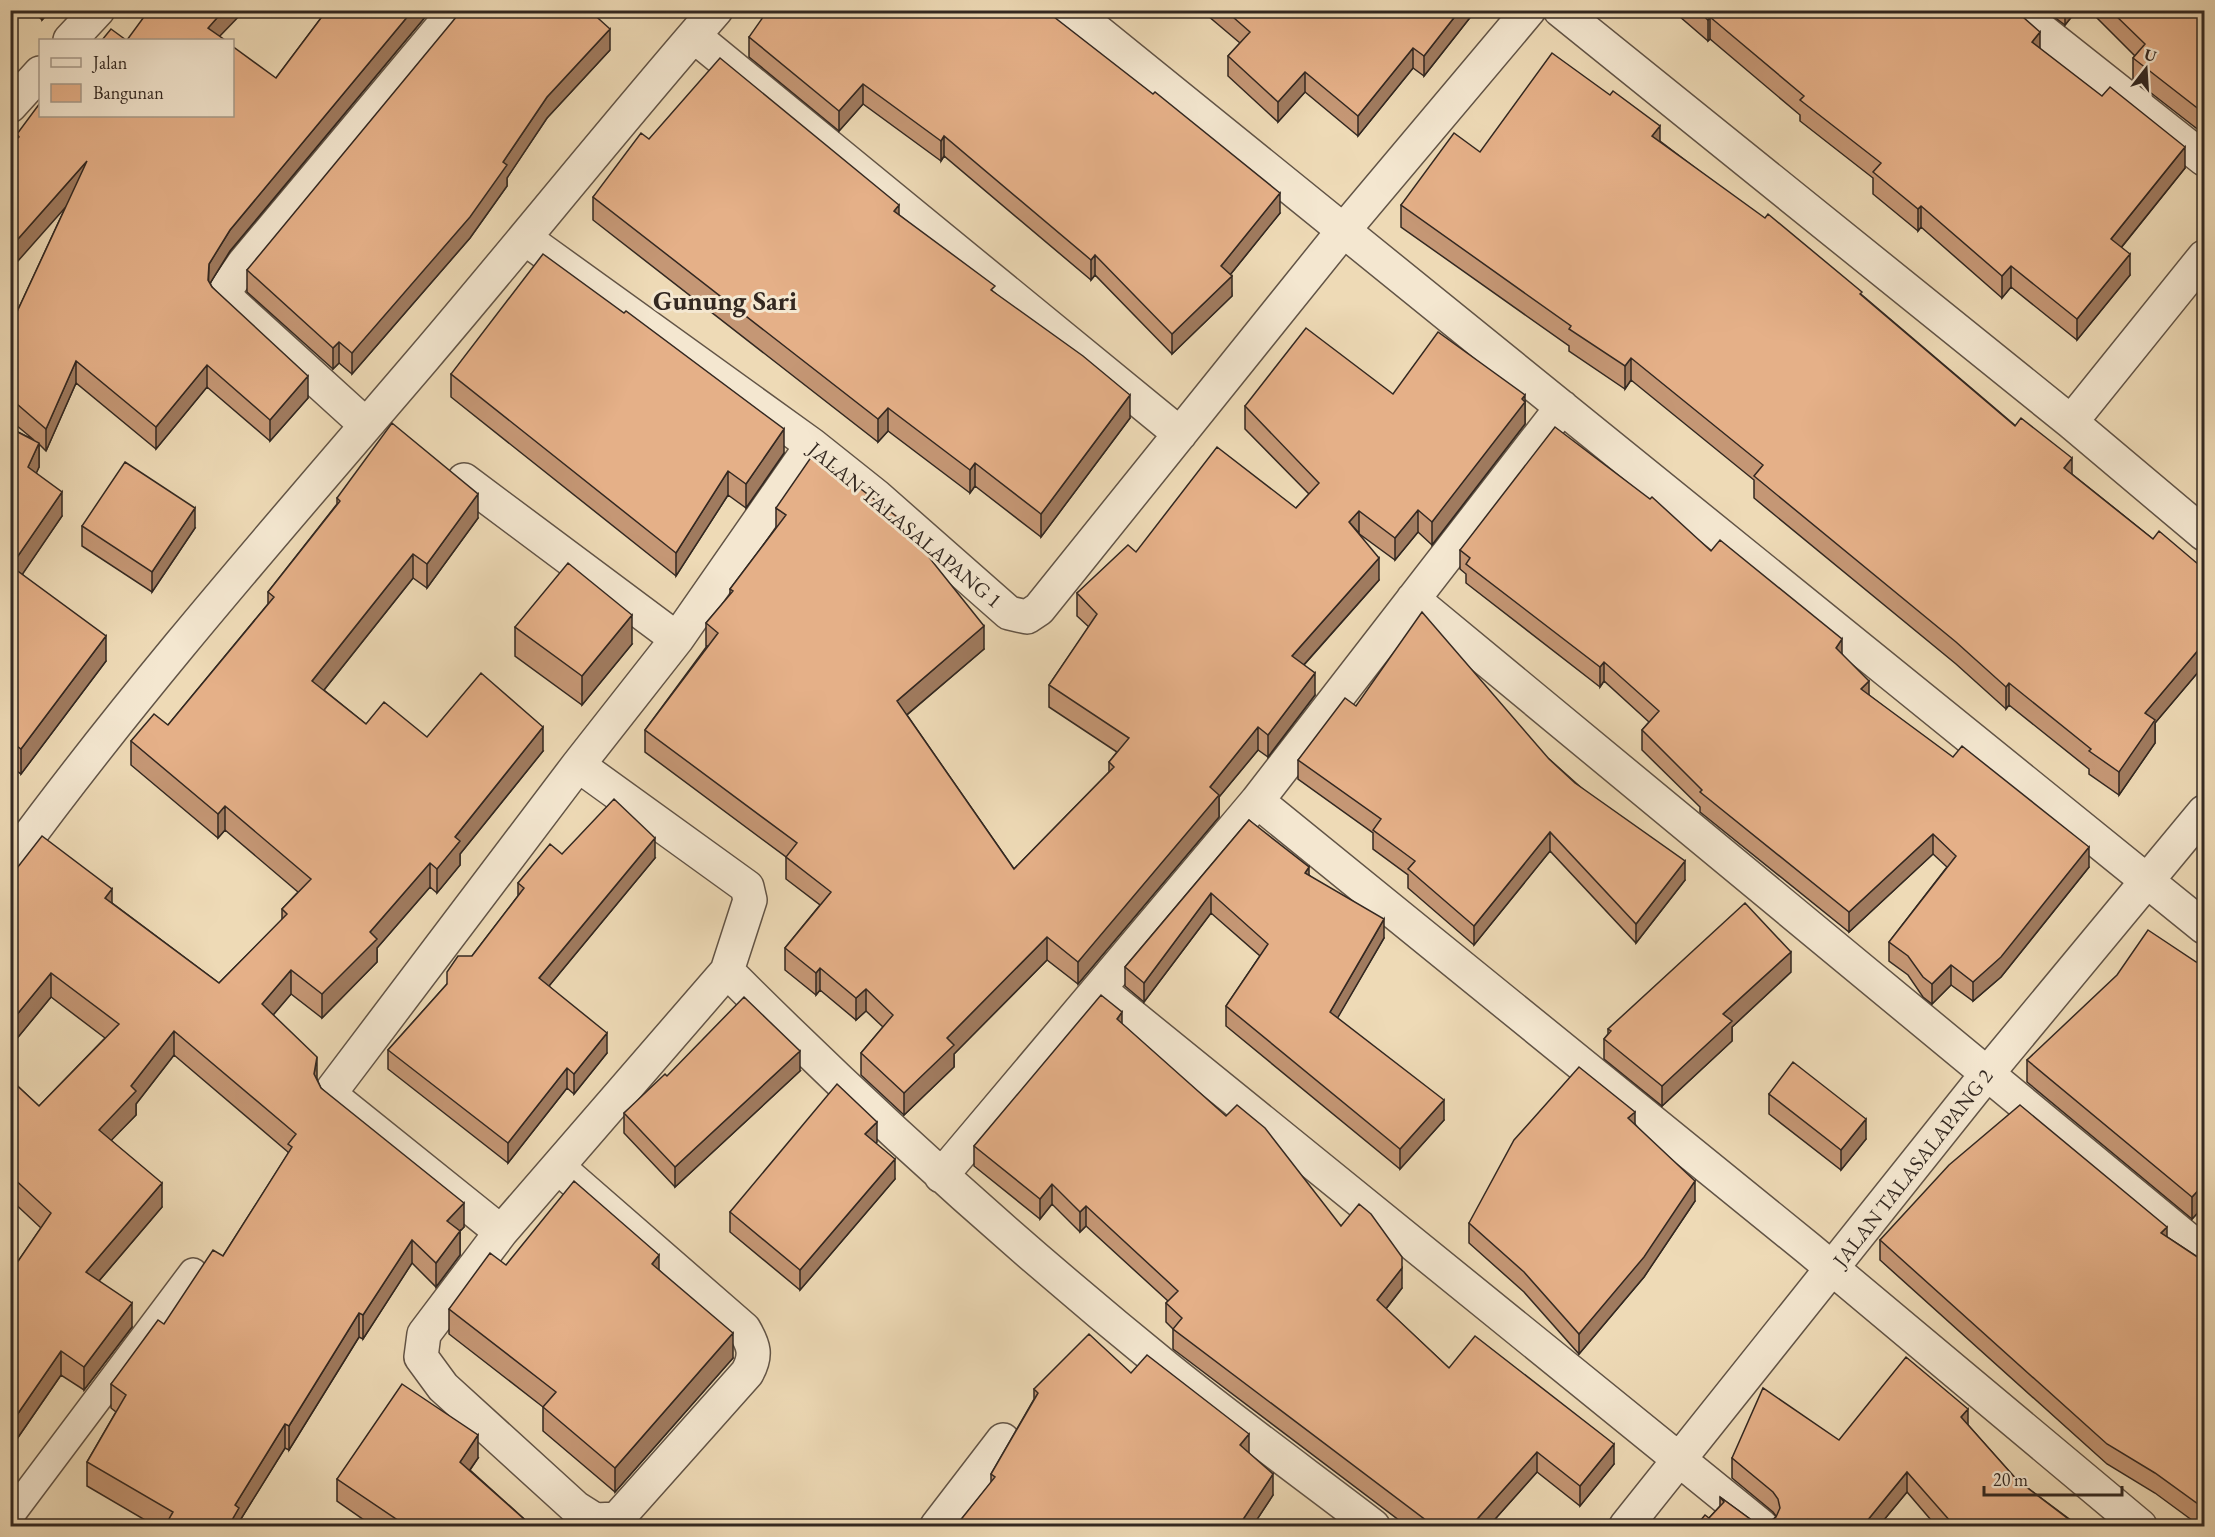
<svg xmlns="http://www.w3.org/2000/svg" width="2215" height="1537" font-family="'EB Garamond',serif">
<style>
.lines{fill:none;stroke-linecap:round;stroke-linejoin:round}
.lane-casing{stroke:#625446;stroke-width:30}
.street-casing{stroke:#625446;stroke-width:36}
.lane{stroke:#f4e7d0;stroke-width:27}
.street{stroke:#f4e7d0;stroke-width:33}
.wall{fill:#c59775;stroke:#332821;stroke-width:1.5}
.shaded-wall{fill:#a07b5f;stroke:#332821;stroke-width:1.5}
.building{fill:#e5b088;stroke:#332821;stroke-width:1.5}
.labels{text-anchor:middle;stroke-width:6;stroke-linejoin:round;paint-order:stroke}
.street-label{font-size:21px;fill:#332821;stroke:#f4e7d0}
.district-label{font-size:27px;font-weight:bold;fill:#332821;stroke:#f4e7d0}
</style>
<rect width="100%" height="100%" fill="#eedab6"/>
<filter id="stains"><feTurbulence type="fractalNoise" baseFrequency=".00333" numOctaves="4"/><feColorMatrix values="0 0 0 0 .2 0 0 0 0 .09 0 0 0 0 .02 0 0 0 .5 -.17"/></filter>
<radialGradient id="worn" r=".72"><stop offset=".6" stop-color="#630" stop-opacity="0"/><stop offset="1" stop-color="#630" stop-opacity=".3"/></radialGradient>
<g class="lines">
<g class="lane-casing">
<path id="lane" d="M10,1516L193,1272"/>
</g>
<g class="street-casing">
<path id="street" d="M1071,10L2204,927
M1560,10L2071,422L2204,534
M2016,10L2204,159
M694,36L1180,434
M70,40L98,10
M10,106L40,73
M526,239L812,445L876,496L1009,613L1027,617L1039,609L1343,231L1529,10
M1562,407L1257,801L1809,1249L2140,1526
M2071,422L2204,257
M366,425L234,305L226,296L227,288L244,263L456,10
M464,480L677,639
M1413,599L2204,1253
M10,862C138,687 282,524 423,359C521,244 616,125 716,10
M727,971C867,1111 1014,1244 1168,1369C1235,1423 1305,1474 1373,1526
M1100,990L1761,1526
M558,1167L744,1329C754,1346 757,1355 747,1373L617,1519L595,1520L576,1508L443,1387L421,1357L424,1334L501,1232L727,971L750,900L747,887L578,765
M941,1176L1257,801
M501,1232L333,1097V1089L578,765L677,639L812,445
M937,1526L1003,1440
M1626,1526L1986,1075L2204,812"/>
</g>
<use href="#lane" class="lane"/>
<use href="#street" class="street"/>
</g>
<path class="wall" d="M32,10H51L42,20Z
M327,10H431L230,251L210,283L212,287L308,398L270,441L207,387L156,449L76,383L46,451L39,444V467L36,473L62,516L22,574L106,661L21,774L10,766V428L34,440L10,420V327L66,206L17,140V134L276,78Z
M1201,10H1476L1424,76L1413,68L1358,136L1305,92L1278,122L1228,76V56L1240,43Z
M1672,10H2015L2040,49L2185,168L2121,248L2130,275L2077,340L2011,287L2002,298L1921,227L1918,231L1873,194V178L1800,121V115L1710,39L1708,41Z
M2045,10H2077L2065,25Z
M2089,10H2205V135L2133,79V58L2135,56Z
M749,37L1280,213L1230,275L1232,296L1172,354L1095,275L1091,280L944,156L941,161L863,104L839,131L749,57Z
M610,50L547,118L507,178V186L470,238L352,374L339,363L333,369L247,292V270Z
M1610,95L1660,141L1862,295L2072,474L2153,539L2205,570V664L2155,723V743L2119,795L2089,774V769L2009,705L2006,709L1956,664L1754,498V480L1631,380L1625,389L1569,351V346L1401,227V205L1480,152Z
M649,139L899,215L995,293L1130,418L1041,537L975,486L970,493L888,431L878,442L593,220V197Z
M451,374L784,453L746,508L728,495L676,576L451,397Z
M1393,394L1525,401V424L1432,545L1418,532L1395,560L1358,533L1379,580L1304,665L1315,695L1268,757L1258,750L1219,797V817L1078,984L1047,960L954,1054V1067L904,1115L861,1075V1053L883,1027L866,1011L856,1020L820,990L816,995L785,970V948L820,905L786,879V857L645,752V730L707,646H706V623L730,595V589L776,528V508L984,649L907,715L1014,869L1109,772V762L1117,752L1049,707V685L1089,627L1077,616V593L1136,552L1296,508L1309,494L1245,429V406Z
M337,498L478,518L427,588L413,578L324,690L366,724L427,737L543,751L460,854V865L437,893L430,887L377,948V962L322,1018L291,994L273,1015L317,1079L321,1088L464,1227L460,1231V1255L436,1287L412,1263L363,1339L359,1337L289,1450L285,1448L239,1522V1527H157L87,1486V1462L116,1412L111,1408V1384L164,1324L223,1256L288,1154V1152L174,1055L136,1104V1115L111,1140L162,1207L99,1281L132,1327L84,1390L61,1375L10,1449V1273L41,1228L10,1199V1079L39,1106L105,1038L51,997L10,1047V877L112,903L219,983L282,920V909L298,892L225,830L218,838L131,765V741L168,725L268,604V592L337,504Z
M82,526L195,528L152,592L82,546Z
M1460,550L1711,551L1842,654L1869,695L2089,867L2001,977L1973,1001L1951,985L1932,1004L1923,997L1908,975L1889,961V942L1947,867L1933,854L1849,932L1700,812V807L1642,750V730L1649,722L1604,681L1600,687L1466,583V574L1460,569Z
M515,627L632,644L582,705L515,656Z
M1356,706L1549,759L1685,880L1636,943L1550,851L1474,945L1408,888V875L1373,849V833L1298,779V760Z
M1249,820L1309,875L1384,938L1337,1018L1444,1120L1400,1169L1226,1026V1006L1260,956L1211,913L1144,1002L1125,986V967Z
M562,854L655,858L549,986L607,1053L574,1094L567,1088L508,1163L388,1069V1050L472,956L518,896V883Z
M2205,968V1205L2192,1219L2027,1082V1060Z
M1791,972L1732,1027V1041L1662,1106L1604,1059V1039L1608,1034V1029Z
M1122,1024L1341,1226L1402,1288L1386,1309L1449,1368L1614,1464L1580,1506L1537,1472L1488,1527H1408L1173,1349V1329L1166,1322V1303L1168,1301L1086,1226L1080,1232L1052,1204L1040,1219L974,1166V1146Z
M800,1071L675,1187L624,1133V1113L667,1076Z
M1769,1094L1866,1139L1841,1170L1769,1114Z
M1635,1124L1695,1201L1644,1277L1579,1354L1524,1292L1469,1243V1223Z
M877,1142L876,1143L895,1179L800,1290L730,1232V1212Z
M2167,1237L2205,1262V1527L2200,1526L2155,1493L2107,1464L1880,1260V1240Z
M506,1265L659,1270L733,1358L615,1492L543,1431V1407L449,1334V1309Z
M1131,1373L1249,1453L1273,1495L1252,1527H955L991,1483V1474L1034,1399V1389Z
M1968,1425L2017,1480L2080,1527H1937L1907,1492L1878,1527H1695L1709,1518L1720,1506V1497L1757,1524L1768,1523L1776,1517V1516L1773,1512L1732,1478V1458L1839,1440Z
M478,1458L470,1470L533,1527H374L337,1501V1479Z"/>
<path class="shaded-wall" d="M42,10H51L42,20Z
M224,10H245L216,40L208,28Z
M413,10H431L230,251L209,285L208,301L209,264L230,230Z
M1460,10H1476L1424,76V56Z
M2065,10H2077L2065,25Z
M1710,17V39L1708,41V20Z
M610,29V50L547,118L507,178V186L470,238L352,374V353L503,162L547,97Z
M2040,32V53L2032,42Z
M1413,48V68L1358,136V116Z
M1305,72V92L1278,122V102Z
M863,84V104L839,131V111Z
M1660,126V148L1652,136Z
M944,136V156L941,161V141Z
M2185,147V168L2111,260V239Z
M87,161V183L10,270V248Z
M1280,193V213L1221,286V266Z
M899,205V228L894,211Z
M1921,206V227L1918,231V209Z
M2130,254V275L2077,340V319Z
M1095,255V275L1091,280V260Z
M2011,266V287L2002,298V276Z
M1232,276V296L1172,354V334Z
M339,342V363L333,369V348Z
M1631,358V380L1625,389V366Z
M76,361V383L46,451V429Z
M207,365V387L156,449V427Z
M308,376V398L270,441V420Z
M1130,395V418L1041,537V514Z
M1525,395V424L1432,545V522Z
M888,408V431L878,442V419Z
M784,429V453L746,508V484Z
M39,443V467L28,492V467Z
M2072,458V481L2064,468Z
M975,463V486L970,493V470Z
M728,471V495L676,576V553Z
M62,492V516L11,591V566Z
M478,494V518L427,588V564Z
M195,508V528L152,592V572Z
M1418,510V532L1395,560V538Z
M1359,511V533L1349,522Z
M413,554V578L312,705V681Z
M1379,558V580L1292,678V656Z
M632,615V644L582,705V676Z
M984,626V649L897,723V701Z
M106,636V661L21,774V749Z
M1842,639V658L1836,648Z
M2205,642V664L2155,723V743L2119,795V772L2145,713Z
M1604,662V681L1600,687V667Z
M1315,673V695L1268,757V735Z
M1869,681V701L1861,689Z
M2009,683V705L2006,709V687Z
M543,727V751L460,854V865L437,893V869L455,837Z
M1258,727V750L1219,797V817L1078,984V962L1210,787Z
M225,806V830L218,838V814Z
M1550,832V851L1474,945V926Z
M1933,834V854L1849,932V912Z
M655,838V858L539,998V978Z
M2089,847V867L2001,977L1973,1001V982Z
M1685,861V880L1636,943V924Z
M430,863V887L377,948V962L322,1018V994L370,932Z
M1309,867V887L1305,873Z
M112,889V913L105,898Z
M1211,893V913L1144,1002V983Z
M1384,919V938L1330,1031V1012Z
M1047,937V960L954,1054V1067L904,1115V1093L947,1038Z
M1791,952V972L1732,1027V1041L1662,1106V1086L1723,1014Z
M1951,965V985L1932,1004V984Z
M820,968V990L816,995V973Z
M291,970V994L262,1028V1004Z
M51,973V997L10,1047V1023Z
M866,989V1011L856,1020V998Z
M1122,1012V1032L1117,1019Z
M174,1031V1055L136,1104V1115L99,1153V1130L131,1086Z
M607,1033V1053L574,1094V1074Z
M800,1051V1071L675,1187V1167Z
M317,1057V1081L314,1074Z
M567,1068V1088L508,1163V1143Z
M1444,1100V1120L1400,1169V1149Z
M1635,1112V1132L1628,1118Z
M1866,1119V1139L1841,1170V1150Z
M877,1122V1142L865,1154V1134Z
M895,1159V1179L800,1290V1270Z
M1695,1181V1201L1644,1277L1579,1354V1334Z
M162,1183V1207L86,1296V1272Z
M2205,1183V1205L2192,1219V1197Z
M1052,1184V1204L1040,1219V1199Z
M464,1203V1227L447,1245V1221Z
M1086,1206V1226L1080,1232V1212Z
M2167,1227V1247L2161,1233Z
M460,1231V1255L436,1287V1263Z
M412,1240V1263L363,1339V1315Z
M659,1255V1280L652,1264Z
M1402,1268V1288L1377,1320V1300Z
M132,1303V1327L84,1390V1367Z
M359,1313V1337L289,1450V1426Z
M733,1333V1358L615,1492V1468Z
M61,1351V1375L10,1449V1425Z
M1968,1409V1429L1961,1417Z
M285,1424V1448L239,1522V1527H228L235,1505Z
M1249,1434V1455L1240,1445Z
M478,1435V1458L460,1484V1462Z
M1614,1444V1464L1580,1506V1486Z
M1537,1452V1472L1488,1527H1470Z
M1907,1472V1492L1878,1527H1862Z
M1273,1474V1495L1252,1527H1238Z
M1808,1520V1527H1803Z"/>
<path class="building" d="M149,10H224L208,28L225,40H127Z
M327,10H413L230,230L209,264L208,280L212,287L308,376L270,420L207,365L156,427L76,361L46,429L10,398V327L87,161L10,248V146L19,137L17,134L40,103V116H232V46L276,78Z
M462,10H589L610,29L547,97L503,162L507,165L470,217L352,353L339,342L333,348L247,270Z
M768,10H1045L1153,94L1155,92L1280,193L1221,266L1232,276L1172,334L1095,255L1091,260L944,136L941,141L863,84L839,111L749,37Z
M1225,10H1460L1424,56L1413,48L1358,116L1305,72L1278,102L1228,56L1250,32Z
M1697,10H2015L2040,32L2032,42L2102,96L2110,87L2185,147L2111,239L2130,254L2077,319L2011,266L2002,276L1921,206L1918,209L1873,172L1881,163L1800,100L1804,96L1710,17L1708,20Z
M2110,10H2205V114L2133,58L2145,44Z
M111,29L126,40H102Z
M1552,53L1610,95L1613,91L1660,126L1652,136L1765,218L1768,214L1862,292L1860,294L2015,426L2021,418L2072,458L2064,468L2153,539L2159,531L2205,570V642L2145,713L2155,720L2119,772L2089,751L2091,749L2009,683L2006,687L1956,642L1754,476L1763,465L1631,358L1625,366L1569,329L1571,326L1401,205L1454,133L1480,152Z
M720,58L899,205L894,211L995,286L991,290L1083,356L1130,395L1041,514L975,463L970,470L888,408L878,419L593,197L641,133L649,139Z
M543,254L624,313L626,311L784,429L746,484L728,471L676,553L451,374Z
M1306,328L1393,394L1438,332L1525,395L1522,399L1525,402L1432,522L1418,510L1395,538L1359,511L1349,522L1379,558L1292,656L1315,673L1268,735L1258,727L1210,787L1219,795L1078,962L1047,937L947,1038L954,1045L904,1093L861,1053L893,1015L866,989L856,998L820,968L816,973L785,948L831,892L786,857L797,843L645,730L718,633L706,623L733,591L730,589L786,515L776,508L814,453L896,516L984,626L897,701L1014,869L1114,767L1109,762L1129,738L1049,685L1097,614L1077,593L1128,545L1136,552L1217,447L1296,508L1319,483L1245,406Z
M392,423L478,494L427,564L413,554L312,681L366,724L384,702L427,737L481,673L543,727L455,837L460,841L437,869L430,863L370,932L377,939L322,994L291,970L262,1004L317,1057L314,1074L321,1088L464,1203L447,1221L460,1231L436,1263L412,1240L363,1315L359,1313L289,1426L285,1424L235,1505L239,1508L228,1527H170L166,1524L173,1512L87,1462L126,1395L111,1384L158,1320L164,1324L213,1250L223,1256L292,1147L288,1144L296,1134L174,1031L131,1086L136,1091L99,1130L162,1183L86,1272L132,1303L84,1367L61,1351L10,1425V1273L51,1213L10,1175V1079L39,1106L119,1024L51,973L10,1023V877L42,836L112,889L105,898L219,983L287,914L282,909L311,879L225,806L218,814L131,741L154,714L168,725L274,597L268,592L340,501L337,498Z
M1555,427L1650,499L1652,497L1711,551L1720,540L1842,639L1836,648L1869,681L1861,689L1953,757L1962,746L2089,847L2001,957L1973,982L1951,965L1932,984L1923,977L1908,956L1889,942L1956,856L1933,834L1849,912L1700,792L1702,790L1642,730L1659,711L1604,662L1600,667L1466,564L1470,558L1460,550Z
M10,428L39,443L28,467L62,492L11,566L106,636L21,749L10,741Z
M125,462L195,508L152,572L82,526Z
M568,563L632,615L582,676L515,627Z
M1422,612L1549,759L1575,783L1685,861L1636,924L1550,832L1474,926L1408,869L1415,861L1373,830L1381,819L1298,760L1345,698L1356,706Z
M614,799L655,838L539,978L607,1033L574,1074L567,1068L508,1143L388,1050L447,984V972L458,956H472L524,888L518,883L550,844L562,854Z
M1249,820L1309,867L1305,873L1384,919L1330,1012L1444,1100L1400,1149L1226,1006L1268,944L1211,893L1144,983L1125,967Z
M1745,903L1791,952L1723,1014L1732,1021L1662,1086L1604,1039L1611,1031L1608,1029Z
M2148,930L2205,968V1183L2192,1197L2027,1060L2117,975Z
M1101,995L1122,1012L1117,1019L1226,1116L1237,1105L1265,1128L1341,1226L1359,1204L1371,1214L1402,1257V1268L1377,1300L1449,1368L1475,1336L1614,1444L1580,1486L1537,1452L1470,1527H1435L1173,1329L1182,1318L1166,1303L1178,1291L1086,1206L1080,1212L1052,1184L1040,1199L974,1146Z
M744,997L800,1051L675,1167L624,1113L665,1074L667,1076Z
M1793,1062L1866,1119L1841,1150L1769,1094Z
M1579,1067L1635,1112L1628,1118L1695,1181L1644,1257L1579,1334L1524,1272L1469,1223L1514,1140Z
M837,1084L877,1122L865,1134L895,1159L800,1270L730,1212Z
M2020,1105L2167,1227L2161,1233L2205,1262V1509L2155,1473L2107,1444L1880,1240L1949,1165Z
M574,1181L659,1255L652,1264L733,1333L615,1468L543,1407L556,1392L449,1309L490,1253L506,1265Z
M1089,1334L1131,1373L1147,1355L1249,1434L1240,1445L1273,1474L1238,1527H955L995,1477L991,1474L1038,1393L1034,1389Z
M1906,1357L1968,1409L1961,1417L2017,1480L2079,1527H1957L1951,1522L1907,1472L1862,1527H1815L1808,1520L1803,1527H1695L1705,1515L1709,1518L1724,1502L1720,1497L1757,1524L1768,1523L1776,1517L1780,1508L1778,1499L1773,1492L1732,1458L1763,1388L1839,1440Z
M402,1384L478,1435L460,1462L533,1527H408L337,1479Z
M2205,1521V1527H2199Z"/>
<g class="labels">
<g class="street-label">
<text transform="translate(905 525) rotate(40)" y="7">JALAN TALASALAPANG 1</text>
<text transform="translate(1913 1168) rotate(-52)" y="7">JALAN TALASALAPANG 2</text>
</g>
<g class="district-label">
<text x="725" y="310">Gunung Sari</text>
</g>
</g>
<rect width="2215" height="1537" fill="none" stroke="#eedab6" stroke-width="36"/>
<rect x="12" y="12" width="2191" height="1513" fill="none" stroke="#332821" stroke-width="3"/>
<rect x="18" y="18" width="2179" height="1501" fill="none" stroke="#332821" stroke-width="1.5"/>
<rect x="39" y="39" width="195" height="78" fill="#f4e7d0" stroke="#a79b8a" stroke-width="1.5"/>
<rect x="51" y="58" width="30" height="9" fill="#f4e7d0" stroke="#a79b8a" stroke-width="1.5"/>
<text x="93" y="69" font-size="18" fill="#332821">Jalan</text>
<rect x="51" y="84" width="30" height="18" fill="#e5b088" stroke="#a79b8a" stroke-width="1.5"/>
<text x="93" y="99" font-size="18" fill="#332821">Bangunan</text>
<g transform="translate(2146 69) rotate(17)" stroke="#f4e7d0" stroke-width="4.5" paint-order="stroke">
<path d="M0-4.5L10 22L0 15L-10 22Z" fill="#332821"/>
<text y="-9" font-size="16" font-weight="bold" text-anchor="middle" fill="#332821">U</text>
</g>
<path d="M1984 1486v9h138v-9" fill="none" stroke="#332821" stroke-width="3"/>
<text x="1993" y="1486" font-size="18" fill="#332821" stroke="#f4e7d0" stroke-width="4.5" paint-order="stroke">20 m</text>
<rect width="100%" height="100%" filter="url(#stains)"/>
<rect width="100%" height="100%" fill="url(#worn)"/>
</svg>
